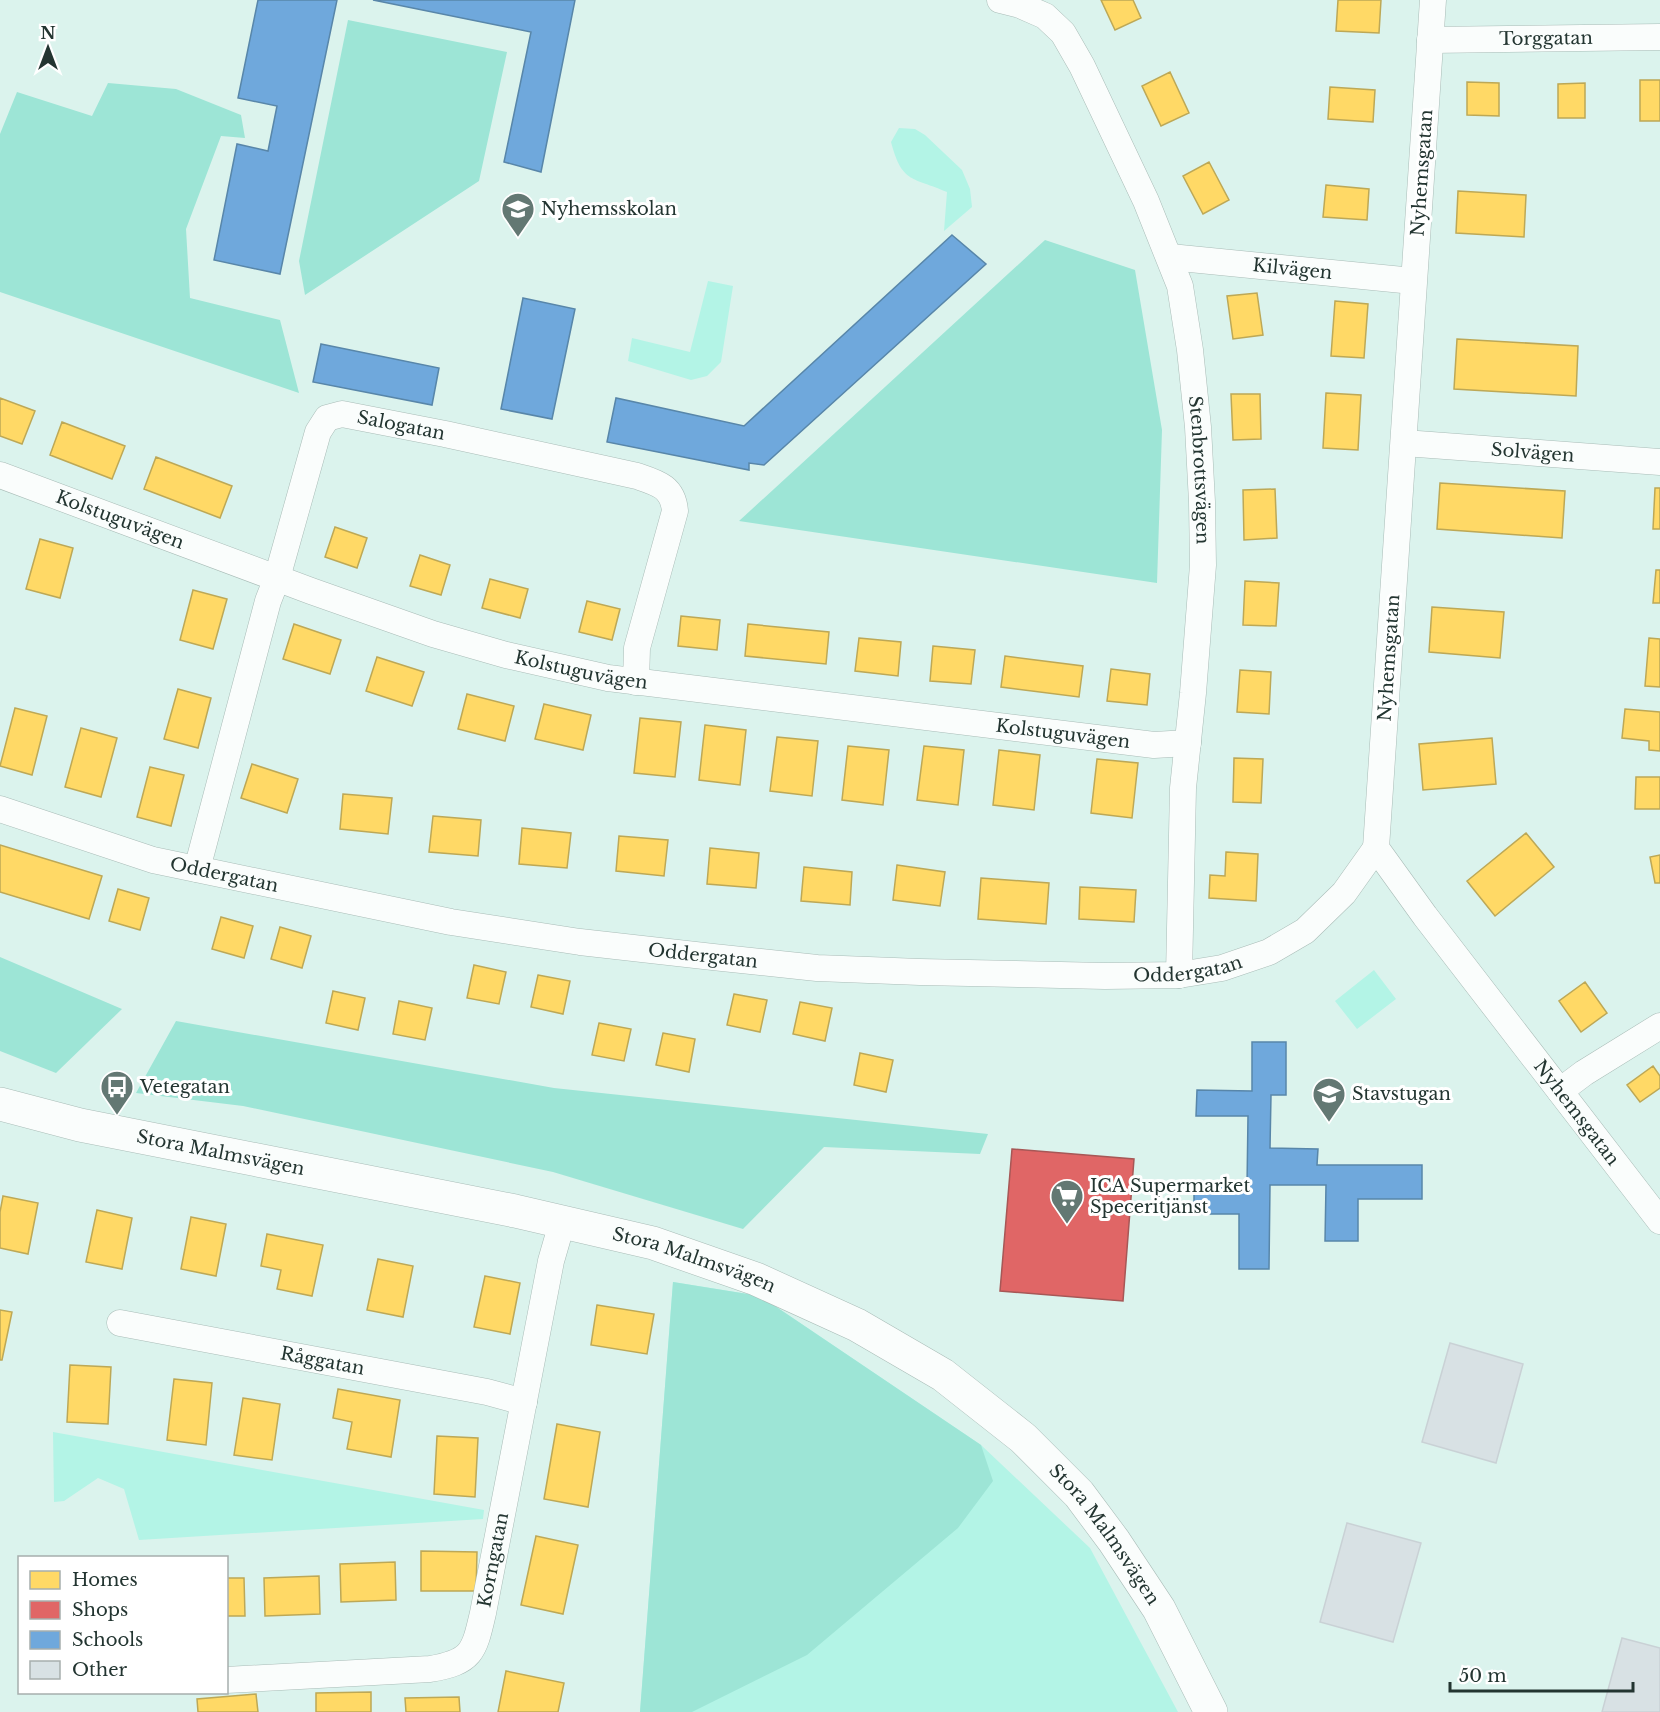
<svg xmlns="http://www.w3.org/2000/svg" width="1660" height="1712" font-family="'Libre Baskerville',serif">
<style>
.green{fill:#b3f4e6}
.forest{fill:#9de5d6}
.homes{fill:#ffd966;stroke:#bda856;stroke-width:1.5}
.shops{fill:#e06666;stroke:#a75756;stroke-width:1.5}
.schools{fill:#6fa8dc;stroke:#5886a9;stroke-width:1.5}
.building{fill:#d8e1e4;stroke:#c9d1d5;stroke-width:1.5}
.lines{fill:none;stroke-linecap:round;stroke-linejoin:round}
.minor-casing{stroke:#a9bcb7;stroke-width:27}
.tertiary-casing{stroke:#a9bcb7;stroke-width:34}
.minor{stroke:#fafdfc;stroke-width:26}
.tertiary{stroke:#fafdfc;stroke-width:33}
.labels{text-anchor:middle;stroke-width:6;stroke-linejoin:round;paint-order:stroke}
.street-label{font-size:18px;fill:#233531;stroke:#fff}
.poi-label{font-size:18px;fill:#233531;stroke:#fff;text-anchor:start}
</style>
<rect width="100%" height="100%" fill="#dbf3ed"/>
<path class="green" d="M899,128L915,129L925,135L962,170L970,189L972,207L944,231L947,192C913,177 902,184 891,142Z
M708,281L733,286L721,362L707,376L691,380L628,361L632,338L690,352Z
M1374,970L1396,999L1357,1029L1335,1001Z
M673,1282L760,1296L981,1445L1090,1548L1178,1712H640Z
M53,1432L484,1510L483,1519L139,1540L124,1489L98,1478L64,1501L54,1502Z"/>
<path class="forest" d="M348,20L507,52L479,181L305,295L299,261Z
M108,83L176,89L241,115L245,138L221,136L186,229L190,298L280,320L299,393L0,292V134L17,92L92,116Z
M1045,240L1135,270L1162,430L1157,583L739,521Z
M0,957L122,1009L56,1073L0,1051Z
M176,1021L554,1088L988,1134L980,1154L824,1147L743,1229L553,1172L243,1106L136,1093Z
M673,1282L760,1296L981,1445L993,1481L958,1528L807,1655L692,1712H640Z"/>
<path class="homes" d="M1101,0H1133L1141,18L1115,30Z
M1338,0H1381L1379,33L1336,31Z
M1170,72L1189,113L1161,126L1142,86Z
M1640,80H1660V121H1640Z
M1467,82L1499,83V116L1467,115Z
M1585,83V118H1558V84Z
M1330,87L1375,90L1373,122L1328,119Z
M1209,162L1229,200L1203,214L1183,176Z
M1326,185L1369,189L1367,220L1323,217Z
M1458,191L1526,195L1524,237L1456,233Z
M1257,293L1263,335L1233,339L1227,296Z
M1335,301L1368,304L1364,358L1331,356Z
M1457,339L1578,346L1576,396L1454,389Z
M1326,393L1361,395L1358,450L1323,448Z
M1231,394H1260L1261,439L1233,440Z
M0,398L35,411L22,444L0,436Z
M62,422L125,446L112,479L50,455Z
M156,457L232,486L220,518L144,489Z
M1440,483L1565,491L1562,538L1437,529Z
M1655,488H1660V529H1653Z
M1275,489L1277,538L1244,540L1243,490Z
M335,527L367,538L357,568L325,557Z
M40,539L73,548L60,598L26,589Z
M420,555L450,565L441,595L410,586Z
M1656,570H1660V603H1653Z
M490,579L528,589L520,618L482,608Z
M1245,581L1279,583L1276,626L1243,625Z
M193,590L227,599L213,649L180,640Z
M587,601L620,609L612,640L579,632Z
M1432,607L1504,612L1500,658L1429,652Z
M681,616L720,620L717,650L678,646Z
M294,624L341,640L330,674L283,659Z
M748,624L829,632L826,664L745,656Z
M859,638L901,642L898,676L855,671Z
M1649,638L1660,639V687L1645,686Z
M933,646L975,650L971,684L930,681Z
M1005,656L1083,666L1079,697L1001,687Z
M377,657L424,672L412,706L366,691Z
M1111,669L1150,674L1147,705L1107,701Z
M1240,670L1271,672L1269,714L1237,712Z
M178,689L211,698L198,748L164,739Z
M467,694L514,706L505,741L458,729Z
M544,704L591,715L583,750L535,739Z
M15,708L47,716L32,775L0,766Z
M1625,709L1660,712V751L1649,750V741L1622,738Z
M640,718L681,722L675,777L634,773Z
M705,725L746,730L740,785L699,780Z
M81,728L117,738L101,797L65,787Z
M777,737L818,741L812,796L770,791Z
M1492,738L1496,784L1423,790L1419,744Z
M848,746L889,750L883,805L842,800Z
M924,746L964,750L958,805L917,800Z
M999,750L1040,755L1034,810L993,805Z
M1234,758L1263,759L1261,803L1233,802Z
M1097,759L1138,763L1132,818L1091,813Z
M252,764L298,779L287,813L241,798Z
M150,767L184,775L171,826L137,817Z
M1636,777H1660V809H1635Z
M343,794L392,798L388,834L340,829Z
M433,816L481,820L478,856L429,852Z
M522,828L571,833L567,868L519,864Z
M1526,833L1554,867L1495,916L1467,881Z
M619,836L668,840L664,876L616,871Z
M0,845L102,876L89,919L0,892Z
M710,848L759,853L756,888L707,884Z
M1226,852L1258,854L1256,901L1209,898L1210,875L1225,876Z
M1660,855V883H1655L1650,857Z
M897,865L945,872L940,906L893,900Z
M804,867L852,872L850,905L801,901Z
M981,878L1049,883L1046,924L978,919Z
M1080,887L1136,890L1134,922L1079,919Z
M118,889L149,898L140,930L109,921Z
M221,917L253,926L244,958L212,949Z
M280,927L311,936L302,968L271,959Z
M474,965L506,972L499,1004L467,998Z
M538,975L570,981L563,1014L531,1007Z
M1585,982L1607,1013L1581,1032L1559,1001Z
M333,991L365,998L358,1030L326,1023Z
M734,994L767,1000L760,1032L727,1025Z
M399,1001L432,1008L425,1040L393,1034Z
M800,1002L832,1008L825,1041L793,1034Z
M599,1023L631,1029L624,1061L592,1055Z
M663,1033L695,1039L689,1072L656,1065Z
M860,1053L893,1060L886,1092L854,1085Z
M1653,1066L1660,1076V1088L1640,1102L1627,1085Z
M3,1196L38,1203L28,1254L0,1248V1212Z
M97,1210L132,1218L122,1269L86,1262Z
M191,1217L226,1224L216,1276L181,1269Z
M267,1234L323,1245L312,1296L277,1289L281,1270L261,1266Z
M378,1259L413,1266L403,1317L367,1310Z
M485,1276L520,1283L510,1334L474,1327Z
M597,1305L654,1314L647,1354L591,1345Z
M0,1310L12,1312L2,1360H0Z
M70,1365L111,1367L108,1424L67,1422Z
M174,1379L212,1383L206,1445L167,1440Z
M338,1389L400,1400L391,1457L347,1449L352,1422L333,1418Z
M243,1398L280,1404L272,1460L234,1455Z
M557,1424L600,1432L588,1507L544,1499Z
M437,1436L478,1438L475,1497L434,1494Z
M536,1536L578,1545L563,1614L521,1605Z
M421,1551L477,1552L476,1591H421Z
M395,1562L396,1600L341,1602L340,1564Z
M319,1576L320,1614L265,1616L264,1578Z
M226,1578H244L245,1616H226Z
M506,1671L564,1683L558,1712H498Z
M371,1692V1712H316V1693Z
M256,1694L258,1712H198L197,1699Z
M459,1697L460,1712H406L405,1698Z"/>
<path class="shops" d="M1012,1149L1134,1159L1123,1301L1000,1291Z"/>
<path class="schools" d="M258,0H337L280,274L214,260L237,144L268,151L277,106L238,98Z
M373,0H575L541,172L504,162L531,32Z
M952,235L986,264L764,465L749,463V470L607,442L616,398L744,426Z
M523,298L575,309L552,419L501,409Z
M321,344L439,368L432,405L313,382Z
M1252,1042H1286V1095H1271L1270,1148L1318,1149L1317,1165H1422V1199H1358V1241H1325L1326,1185H1270L1269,1269H1239V1214H1194V1186H1247L1248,1116H1196L1197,1090L1252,1091Z"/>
<path class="building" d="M1450,1343L1523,1364L1496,1463L1422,1442Z
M1347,1523L1421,1543L1393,1642L1320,1622Z
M1622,1638L1660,1648V1712H1602Z"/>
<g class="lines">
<g class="minor-casing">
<g id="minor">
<path id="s1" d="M1000,0L1020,5L1045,16L1063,33L1082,66L1146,201L1180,286L1190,350L1198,427L1202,502L1203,565L1193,693L1183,788L1179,975"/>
<path id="s2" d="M1433,0L1376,848L1425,916L1660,1221"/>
<path id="s3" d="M1430,40L1660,37"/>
<path id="s4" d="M1170,257L1413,281"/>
<path id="s5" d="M1404,443L1660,462"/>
<path id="s6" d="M0,475L311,591L433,634L506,655L608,678L1154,745L1188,743"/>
<path id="s7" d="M0,809L153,860L451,922L580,942L713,957L817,968L920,972L1105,976L1179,975L1222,968L1269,952L1305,931L1344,893L1376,848"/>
<path id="s8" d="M197,869L268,601L277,578L318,432L327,418L342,414L445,434L637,476C658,483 673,487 675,511L637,648L636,682"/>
<path d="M1560,1091L1584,1073L1660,1026"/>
<path id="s9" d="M120,1323L487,1392L524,1402"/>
<path id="s10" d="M226,1680L430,1669C472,1662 474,1652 483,1613L551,1261L562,1223"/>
</g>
</g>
<g class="tertiary-casing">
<g id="tertiary">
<path id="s11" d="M0,1104L80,1125L515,1211L653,1243L756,1279L857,1325L943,1375L1023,1438L1079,1494L1114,1541L1159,1609L1211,1712"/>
</g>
</g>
<use href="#minor" class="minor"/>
<use href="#tertiary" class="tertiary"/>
</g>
<defs>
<g id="school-pin" transform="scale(1.725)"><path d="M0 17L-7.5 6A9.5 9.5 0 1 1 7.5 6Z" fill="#637873" stroke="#fff"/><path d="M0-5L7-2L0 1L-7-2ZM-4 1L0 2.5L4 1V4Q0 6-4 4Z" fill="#fff"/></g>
<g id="bus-pin" transform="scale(1.725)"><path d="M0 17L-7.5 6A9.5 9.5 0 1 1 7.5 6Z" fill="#637873" stroke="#fff"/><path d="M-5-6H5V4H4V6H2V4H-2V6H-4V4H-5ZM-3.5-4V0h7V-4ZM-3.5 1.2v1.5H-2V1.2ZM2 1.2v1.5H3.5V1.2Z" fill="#fff"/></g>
<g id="supermarket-pin" transform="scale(1.725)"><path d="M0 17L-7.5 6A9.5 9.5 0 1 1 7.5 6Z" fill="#637873" stroke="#fff"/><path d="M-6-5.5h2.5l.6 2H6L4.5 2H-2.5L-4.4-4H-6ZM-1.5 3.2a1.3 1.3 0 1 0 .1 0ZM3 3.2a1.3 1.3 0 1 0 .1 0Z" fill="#fff"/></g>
</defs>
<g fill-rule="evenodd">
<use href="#school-pin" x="518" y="209"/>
<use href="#bus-pin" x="117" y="1087"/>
<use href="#school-pin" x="1329" y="1094"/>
<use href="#supermarket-pin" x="1067" y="1196"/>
</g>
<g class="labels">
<g class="street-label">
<text dy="6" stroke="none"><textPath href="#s3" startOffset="116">Torggatan</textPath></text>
<text transform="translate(1422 173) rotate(-86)" y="6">Nyhemsgatan</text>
<text dy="6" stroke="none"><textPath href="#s4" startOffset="123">Kilvägen</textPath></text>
<text dy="6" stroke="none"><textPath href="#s8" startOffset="546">Salogatan</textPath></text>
<text dy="6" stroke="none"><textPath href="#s5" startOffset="129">Solvägen</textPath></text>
<text dy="6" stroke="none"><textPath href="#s1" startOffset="537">Stenbrottsvägen</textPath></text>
<text dy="6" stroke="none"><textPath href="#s6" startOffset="128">Kolstuguvägen</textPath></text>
<text transform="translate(1389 658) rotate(-86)" y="6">Nyhemsgatan</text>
<text dy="6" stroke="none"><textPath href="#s6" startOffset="614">Kolstuguvägen</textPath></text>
<text dy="6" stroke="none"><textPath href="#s6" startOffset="1100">Kolstuguvägen</textPath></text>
<text dy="6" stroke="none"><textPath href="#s7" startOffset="234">Oddergatan</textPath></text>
<text dy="6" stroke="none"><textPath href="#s7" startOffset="720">Oddergatan</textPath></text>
<text dy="6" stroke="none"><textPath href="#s7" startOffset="1206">Oddergatan</textPath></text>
<text dy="6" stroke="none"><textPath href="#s2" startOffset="1182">Nyhemsgatan</textPath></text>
<text dy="6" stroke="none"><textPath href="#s11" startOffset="226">Stora Malmsvägen</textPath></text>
<text dy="6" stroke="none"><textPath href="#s11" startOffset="712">Stora Malmsvägen</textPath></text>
<text dy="6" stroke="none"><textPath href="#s9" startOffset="206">Råggatan</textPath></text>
<text dy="6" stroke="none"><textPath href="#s11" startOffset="1216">Stora Malmsvägen</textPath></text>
<text dy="6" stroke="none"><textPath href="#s10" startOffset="344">Korngatan</textPath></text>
</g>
<g class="poi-label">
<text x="541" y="215">Nyhemsskolan</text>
<text x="140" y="1093">Vetegatan</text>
<text x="1352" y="1100">Stavstugan</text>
<text x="1090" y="1192">ICA Supermarket<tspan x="1090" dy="21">Speceritjänst</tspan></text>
</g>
</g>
<rect x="18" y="1556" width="210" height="138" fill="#ffffff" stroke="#a7aead" stroke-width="1.5"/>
<rect x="30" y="1571" width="30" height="18" fill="#ffd966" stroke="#a7aead" stroke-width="1.5"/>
<text x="72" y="1586" font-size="18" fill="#233531">Homes</text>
<rect x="30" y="1601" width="30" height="18" fill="#e06666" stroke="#a7aead" stroke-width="1.5"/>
<text x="72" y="1616" font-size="18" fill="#233531">Shops</text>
<rect x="30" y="1631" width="30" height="18" fill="#6fa8dc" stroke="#a7aead" stroke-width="1.5"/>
<text x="72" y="1646" font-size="18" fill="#233531">Schools</text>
<rect x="30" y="1661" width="30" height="18" fill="#d8e1e4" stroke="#a7aead" stroke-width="1.5"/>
<text x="72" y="1676" font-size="18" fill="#233531">Other</text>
<g transform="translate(48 48)" stroke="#ffffff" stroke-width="4.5" paint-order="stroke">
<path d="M0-4.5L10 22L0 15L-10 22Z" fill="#233531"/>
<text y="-9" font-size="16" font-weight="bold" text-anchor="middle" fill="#233531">N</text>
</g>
<path d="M1450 1682v9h183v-9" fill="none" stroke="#233531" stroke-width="3"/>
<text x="1459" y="1682" font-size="18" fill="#233531" stroke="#ffffff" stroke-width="4.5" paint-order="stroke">50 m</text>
</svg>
